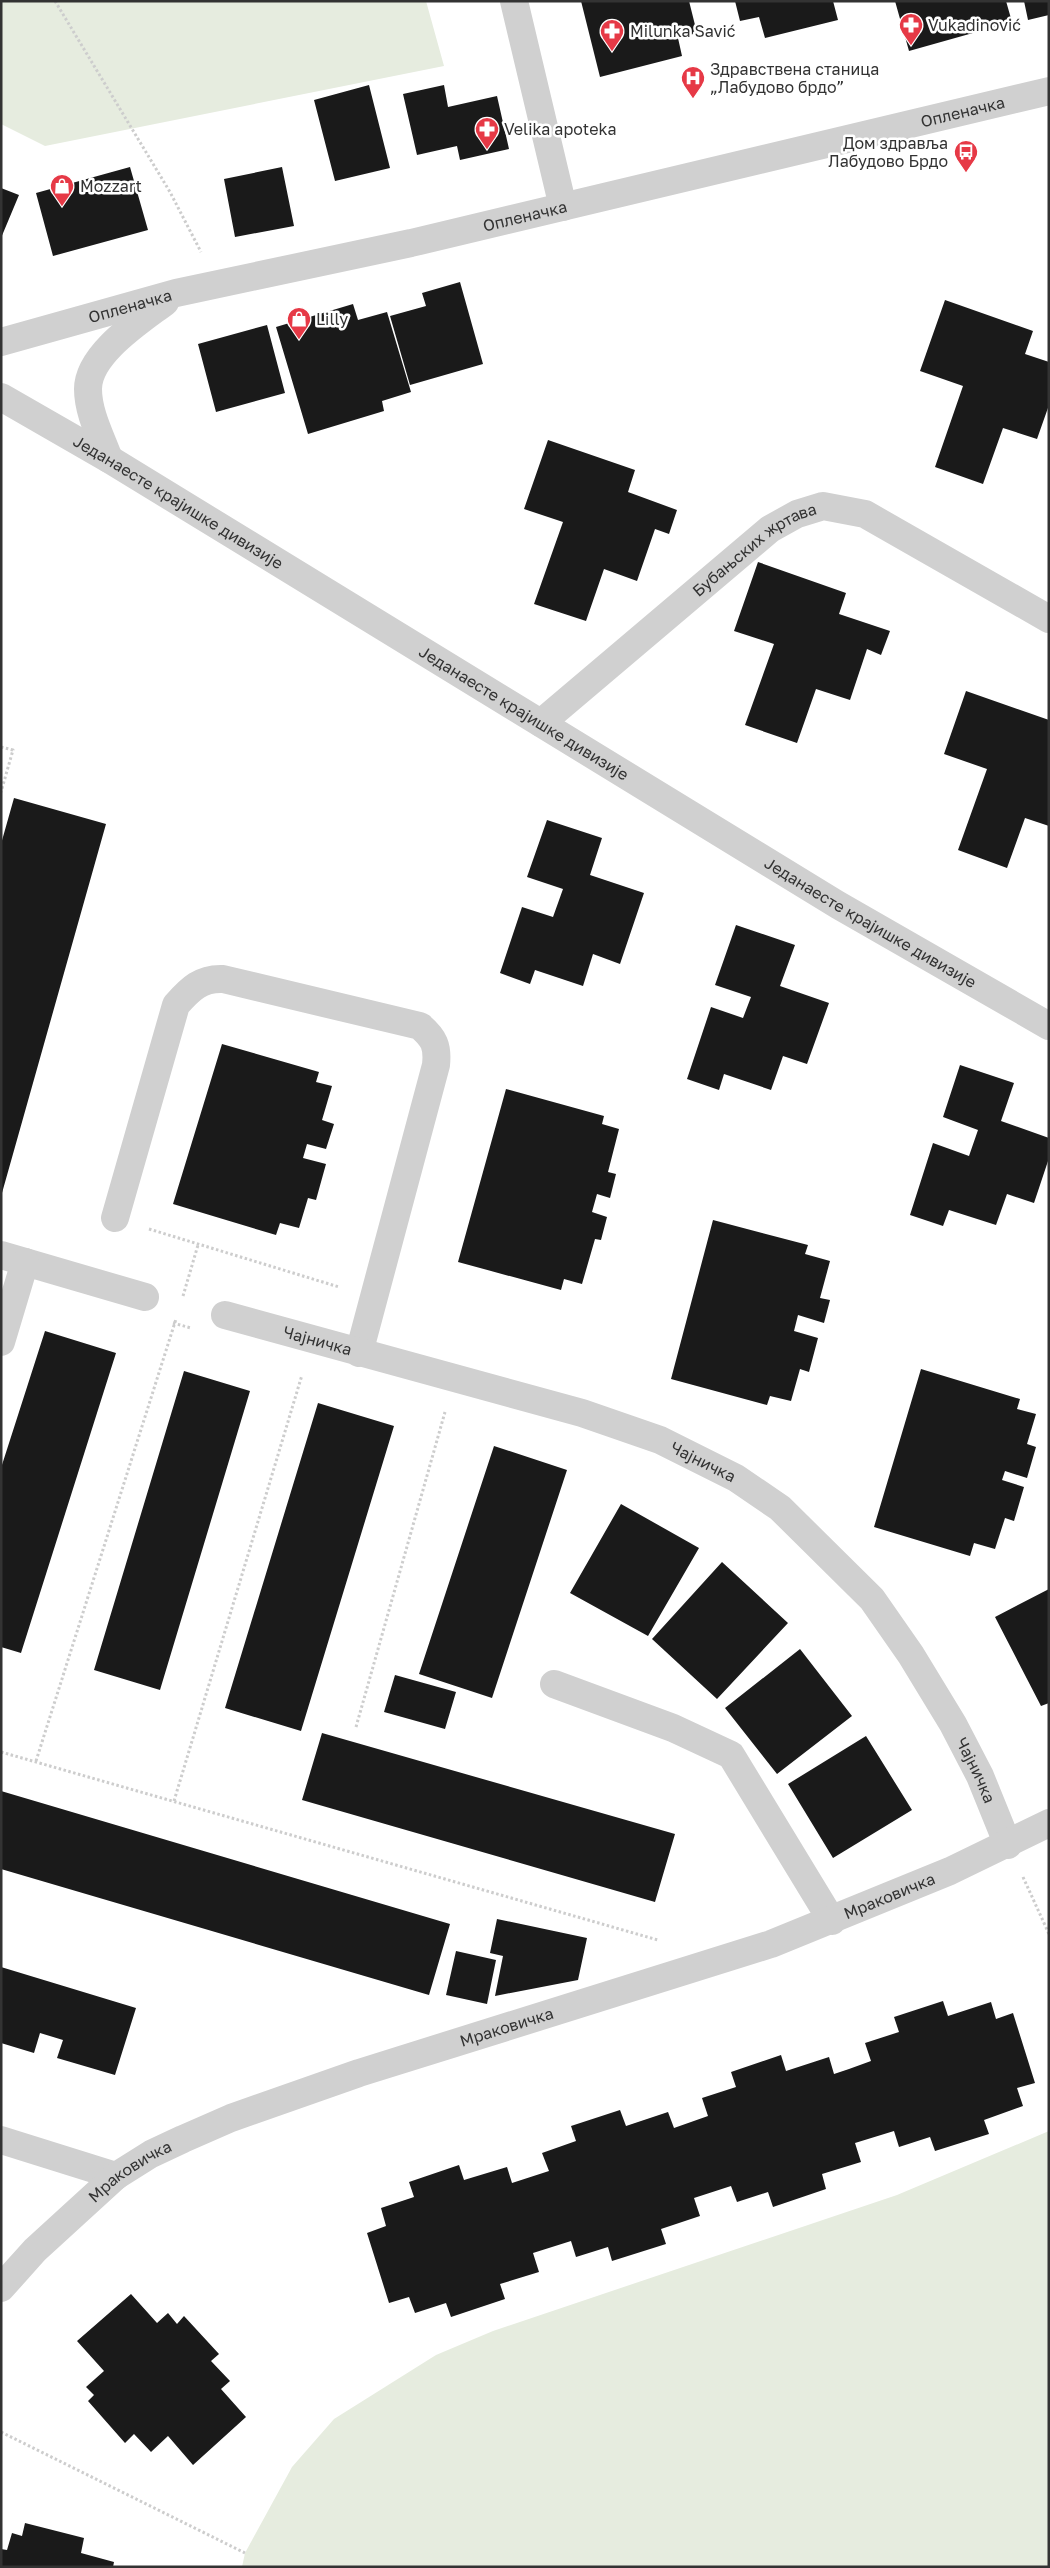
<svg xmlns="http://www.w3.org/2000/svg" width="1050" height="2568" font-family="'Golos Text',sans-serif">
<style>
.green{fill:#e6ecdf}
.building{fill:#1a1a1a}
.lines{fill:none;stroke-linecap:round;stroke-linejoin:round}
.path{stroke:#cdcdcd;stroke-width:3;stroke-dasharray:2.5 2.5;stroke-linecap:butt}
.minor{stroke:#d0d0d0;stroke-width:28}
.labels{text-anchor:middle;stroke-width:5;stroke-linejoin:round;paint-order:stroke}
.poi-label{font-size:16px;fill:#333;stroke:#fff;text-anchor:start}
.street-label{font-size:16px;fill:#333;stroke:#fff}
</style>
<rect width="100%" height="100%" fill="#fff"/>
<path class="green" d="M1,1H426L444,66L45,146L1,124Z
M1049,2131V2567H242L245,2553L292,2467L334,2419L436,2355L493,2331L897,2195Z"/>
<path class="building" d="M581,1H689L697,33L678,38L682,56L600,77Z
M735,1H833L838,20L765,38L759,17L740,21Z
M895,1H1006L1012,22L909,51Z
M1024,1H1049V15L1028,20Z
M369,85L390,168L335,181L314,100Z
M444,85L448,107L497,96L509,149L460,160L457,146L417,155L403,94Z
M130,167L148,230L53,256L36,193Z
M282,167L294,226L235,237L224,179Z
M1,188L19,195L1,238Z
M460,282L483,364L410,385L390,316L426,306L422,293Z
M945,300L1033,331L1025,354L1049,362V405L1037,439L1003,428L983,484L935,467L963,386L920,371Z
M353,304L358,320L387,312L411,392L382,401L384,411L308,434L276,327Z
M267,325L285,393L216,412L198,344Z
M548,440L635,470L628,492L677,510L669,534L655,529L637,581L604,569L586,621L534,604L563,522L524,509Z
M758,562L846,593L839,614L890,631L881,655L867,649L850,700L816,689L797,743L745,725L774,644L734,631Z
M966,691L1049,720V826L1025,818L1007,868L958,850L987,769L944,754Z
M14,798L106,824L2,1193L1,844Z
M547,820L602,838L590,875L644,893L620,964L593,954L583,986L535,970L530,984L500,973L522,907L553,917L563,889L527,877Z
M736,925L795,945L780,986L829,1003L807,1064L783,1056L771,1090L724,1074L719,1090L687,1079L711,1007L743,1018L751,997L715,985Z
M222,1044L319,1072L316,1082L332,1086L322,1120L334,1124L326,1149L307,1144L303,1158L326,1164L316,1200L308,1198L299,1228L280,1223L276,1235L173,1204Z
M960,1065L1014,1083L1001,1121L1049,1138V1158L1034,1203L1007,1194L996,1225L949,1210L943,1226L910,1215L933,1143L969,1156L978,1130L943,1117Z
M506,1089L604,1116L602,1124L619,1129L608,1172L616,1174L610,1198L597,1194L592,1212L607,1217L601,1240L595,1239L582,1284L564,1279L561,1290L458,1262Z
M713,1220L808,1245L805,1254L830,1261L820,1298L830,1300L824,1323L798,1315L794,1331L818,1338L809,1372L800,1369L791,1401L770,1396L767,1405L671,1379Z
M45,1331L116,1353L21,1653L1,1647V1468Z
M921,1369L1020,1399L1017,1409L1036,1414L1027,1444L1036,1447L1027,1478L1005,1471L1002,1480L1024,1487L1014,1521L1005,1518L995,1549L974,1543L970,1556L874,1527Z
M184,1371L250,1391L160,1690L94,1670Z
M318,1403L394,1426L301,1731L225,1708Z
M494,1446L567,1470L492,1698L419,1674Z
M621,1504L699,1548L648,1636L570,1593Z
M722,1562L788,1623L717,1699L652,1639Z
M1049,1589V1703L1041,1706L995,1617Z
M800,1649L852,1716L777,1774L725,1708Z
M395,1675L456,1692L445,1729L384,1712Z
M322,1733L675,1834L655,1902L302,1800Z
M866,1736L912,1810L833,1858L788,1784Z
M1,1791L450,1924L429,1995L1,1869Z
M497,1919L587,1938L578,1980L495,1996L503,1956L490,1953Z
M456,1951L496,1960L487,2004L446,1995Z
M1,1967L136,2008L115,2075L57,2058L63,2040L40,2033L34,2053L1,2043Z
M943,2001L948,2016L991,2002L996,2019L1013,2013L1035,2083L1017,2088L1023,2106L984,2120L989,2134L935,2151L930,2137L899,2147L894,2131L855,2143L861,2162L822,2174L826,2189L773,2207L768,2192L737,2202L731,2186L694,2198L700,2216L661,2229L666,2244L612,2261L608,2247L576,2257L571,2241L533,2253L539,2272L500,2284L505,2299L451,2317L446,2303L415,2313L409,2297L389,2303L367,2233L386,2226L381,2208L414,2197L409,2182L459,2165L464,2180L507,2167L512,2183L549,2171L542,2153L576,2141L571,2126L620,2110L626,2126L668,2112L674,2128L708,2116L702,2098L736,2087L731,2072L781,2055L786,2071L829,2057L834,2074L849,2069L871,2061L865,2043L899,2032L894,2017Z
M131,2294L157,2323L168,2313L177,2324L184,2316L219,2354L211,2361L230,2381L221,2389L246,2417L193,2465L168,2436L151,2452L134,2434L125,2443L88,2401L94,2395L86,2387L104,2371L77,2341Z
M25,2523L84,2538L81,2553L114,2562L113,2567H1V2549L7,2550L12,2533L22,2536Z"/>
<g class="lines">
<path class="path" d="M55,1L170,192L201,252
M1,747L13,750L1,792
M149,1229L339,1287
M183,1296L198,1245
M173,1323L191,1328
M356,1727L445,1412
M1,1752L658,1940
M36,1761L176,1319
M174,1801L302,1375
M1023,1877L1049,1934
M1,2432L245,2553"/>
<g class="minor">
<path d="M514,1L563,207"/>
<path id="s1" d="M1,342L176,293L411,243L1049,91"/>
<path id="s2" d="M1,397L109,459L838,905L1049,1026"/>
<path d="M109,459C101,437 88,413 88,389C88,354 140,321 165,302"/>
<path id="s3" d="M541,723L770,529L797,514L823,506L865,514L1049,619"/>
<path d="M115,1218L176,1005C190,989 201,978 223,979L420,1026C434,1038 438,1046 436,1065L359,1353"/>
<path d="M1,1255L145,1297"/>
<path id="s4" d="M225,1315L582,1413L660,1440L736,1478L780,1508L872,1599L911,1655L953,1724L980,1776L1008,1845"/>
<path d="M1,1342L25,1262"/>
<path d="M554,1684L673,1728L731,1755L832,1921"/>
<path d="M1,2140L116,2176"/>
<path id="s5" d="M1,2288L35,2250L116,2176L151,2154L183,2139L231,2118L359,2073L771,1944L950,1871L1049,1823"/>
</g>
</g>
<defs>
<g id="pharmacy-pin" transform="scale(1.25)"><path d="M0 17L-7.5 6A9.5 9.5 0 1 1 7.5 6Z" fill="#e63946" stroke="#fff"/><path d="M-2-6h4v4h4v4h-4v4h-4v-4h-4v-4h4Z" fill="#fff"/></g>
<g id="hospital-pin" transform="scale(1.25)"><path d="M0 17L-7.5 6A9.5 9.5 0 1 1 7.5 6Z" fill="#e63946" stroke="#fff"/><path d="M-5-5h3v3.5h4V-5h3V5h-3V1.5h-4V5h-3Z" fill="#fff"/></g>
<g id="bus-pin" transform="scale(1.25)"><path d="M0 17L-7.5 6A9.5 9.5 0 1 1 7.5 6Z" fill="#e63946" stroke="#fff"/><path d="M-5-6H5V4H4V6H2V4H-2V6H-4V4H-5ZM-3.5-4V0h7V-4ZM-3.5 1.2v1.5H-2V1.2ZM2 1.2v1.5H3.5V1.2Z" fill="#fff"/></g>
<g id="shop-pin" transform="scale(1.25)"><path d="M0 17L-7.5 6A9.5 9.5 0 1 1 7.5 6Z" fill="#e63946" stroke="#fff"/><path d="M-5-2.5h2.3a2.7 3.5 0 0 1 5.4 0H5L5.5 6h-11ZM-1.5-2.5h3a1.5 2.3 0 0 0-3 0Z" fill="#fff"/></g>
</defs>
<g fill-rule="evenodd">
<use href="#pharmacy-pin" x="911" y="25"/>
<use href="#pharmacy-pin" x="612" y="31"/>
<use href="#hospital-pin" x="693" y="78"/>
<use href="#pharmacy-pin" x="487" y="129"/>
<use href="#bus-pin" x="966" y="152"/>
<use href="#shop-pin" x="62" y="186"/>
<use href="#shop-pin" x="299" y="319"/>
</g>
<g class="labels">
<g class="poi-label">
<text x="928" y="31">Vukadinović</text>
<text x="630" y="37">Milunka Savić</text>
<text x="710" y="75">Здравствена станица<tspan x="710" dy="18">„Лабудово брдо”</tspan></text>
<text x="504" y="135">Velika apoteka</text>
<text x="948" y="149" text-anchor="end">Дом здравља<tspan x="948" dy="18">Лабудово Брдо</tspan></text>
<text x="80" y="192">Mozzart</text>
<text x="316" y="325">Lilly</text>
</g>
<g class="street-label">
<text dy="6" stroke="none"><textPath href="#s1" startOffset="989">Опленачка</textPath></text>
<text dy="6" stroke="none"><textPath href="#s1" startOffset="539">Опленачка</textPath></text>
<text dy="6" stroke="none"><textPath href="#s1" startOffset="134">Опленачка</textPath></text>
<text dy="6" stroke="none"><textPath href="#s2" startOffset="206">Једанаесте крајишке дивизије</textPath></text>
<text dy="6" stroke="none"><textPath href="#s3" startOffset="276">Бубањских жртава</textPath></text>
<text dy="6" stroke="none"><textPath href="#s2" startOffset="611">Једанаесте крајишке дивизије</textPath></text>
<text dy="6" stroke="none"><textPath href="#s2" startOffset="1016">Једанаесте крајишке дивизије</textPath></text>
<text dy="6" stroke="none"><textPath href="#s4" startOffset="96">Чајничка</textPath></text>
<text dy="6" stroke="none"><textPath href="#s4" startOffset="501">Чајничка</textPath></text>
<text dy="6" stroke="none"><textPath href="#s4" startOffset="921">Чајничка</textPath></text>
<text dy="6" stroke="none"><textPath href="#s5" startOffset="985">Мраковичка</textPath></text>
<text dy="6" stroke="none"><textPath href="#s5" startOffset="580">Мраковичка</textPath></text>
<text dy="6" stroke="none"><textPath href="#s5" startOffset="175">Мраковичка</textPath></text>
</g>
</g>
<rect width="1050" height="2568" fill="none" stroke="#333333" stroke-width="5"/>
</svg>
